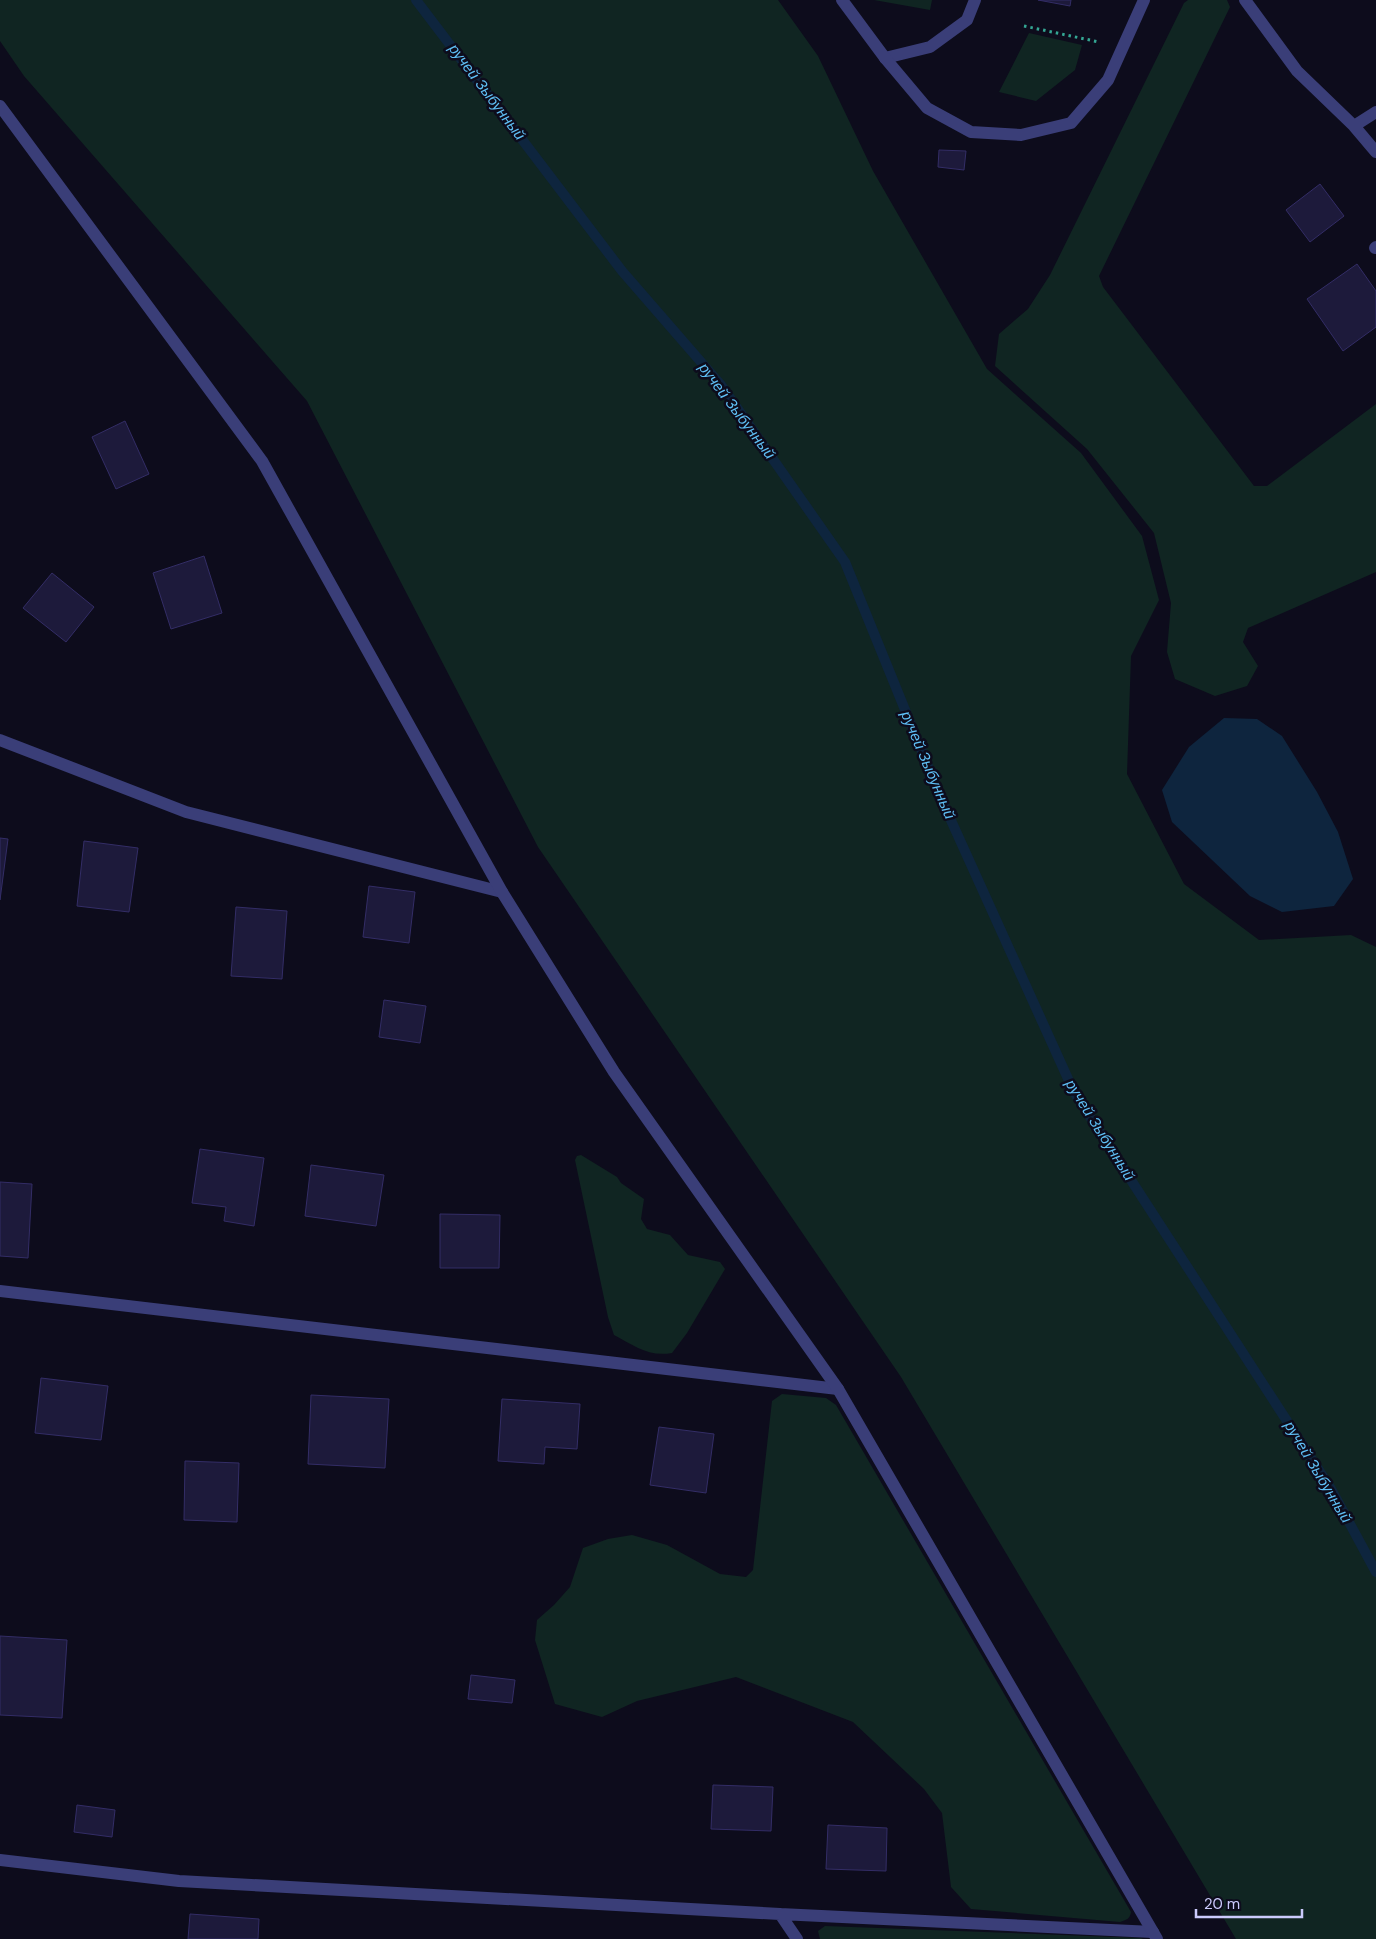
<svg xmlns="http://www.w3.org/2000/svg" width="1376" height="1939" font-family="'DM Sans',sans-serif">
<style>
.green{fill:#102522}
.water{fill:#0e253e}
.lines{fill:none;stroke-linecap:round;stroke-linejoin:round}
.stream{stroke:#0e253e;stroke-width:10}
.building{fill:#1d1a3b;stroke:#332d66}
.path{stroke:#34a693;stroke-width:3;stroke-dasharray:2.5 4;stroke-linecap:butt}
.service{stroke:#3a3e78;stroke-width:12}
.minor{stroke:#3a3e78;stroke-width:12}
.labels{text-anchor:middle;stroke-width:5;stroke-linejoin:round;paint-order:stroke}
.water-label{font-size:15px;font-style:italic;fill:#5fbff5;stroke:#0d0c1c}
</style>
<rect width="100%" height="100%" fill="#0d0c1c"/>
<path class="green" d="M0,0H778L818,56L873,171L987,369L1081,453L1142,536L1159,600L1131,656L1127,774L1184,884L1259,940L1351,935L1376,947V1939H1236L901,1377L538,847L307,401L24,76L0,41Z
M874,0H932L930,10Z
M1188,0H1227L1230,7L1099,276L1103,287L1254,486H1267L1376,404V572L1248,628L1243,642L1258,666L1247,686L1215,696L1175,679L1167,652L1171,603L1154,533L1087,449L995,366L999,334L1028,309L1050,275L1184,3Z
M1029,33L1082,45L1075,70L1036,101L999,92Z
M581,1155L617,1177L621,1183L644,1199L641,1219L647,1229L670,1235L688,1255L720,1262L725,1269L687,1333L672,1353C648,1357 635,1346 614,1335L608,1317L575,1160L577,1156Z
M782,1394L826,1398L836,1405L1131,1912C1130,1919 1126,1920 1120,1922L971,1909L951,1887L942,1813L924,1789L853,1722L736,1677L637,1701L602,1717L555,1704L535,1640L537,1620L554,1605L570,1587L583,1548L608,1539L632,1535L667,1545L720,1574L746,1577L753,1570L772,1401Z
M825,1926L1141,1938L1143,1939H820L818,1931Z"/>
<path class="water" d="M1224,718L1257,719L1282,736L1317,792L1338,832L1353,879L1334,906L1282,912L1250,896L1172,822L1162,790L1189,747Z"/>
<g class="lines">
<path class="stream" d="M416,0L622,271L721,385L845,562L940,796L1074,1092L1331,1489L1376,1572"/>
</g>
<path class="building" d="M1038,0H1071L1070,6Z
M939,150L966,151L964,170L938,167Z
M1320,184L1344,216L1310,242L1286,210Z
M1357,264L1376,291V327L1343,351L1307,299Z
M125,421L149,474L116,489L92,437Z
M204,556L222,613L171,629L153,573Z
M52,573L94,607L66,642L23,608Z
M0,838L8,839L0,900Z
M84,841L138,848L129,912L77,906Z
M369,886L415,892L409,943L363,937Z
M236,907L287,911L282,979L231,976Z
M384,1000L426,1006L420,1043L379,1037Z
M200,1149L264,1158L254,1226L224,1221L226,1207L192,1203Z
M311,1165L384,1175L376,1226L305,1216Z
M0,1182L32,1184L28,1258L0,1256Z
M440,1214L500,1215L499,1268H440Z
M41,1378L108,1386L101,1440L35,1433Z
M311,1395L389,1399L385,1468L308,1464Z
M502,1399L580,1404L577,1449L545,1447L544,1464L498,1461Z
M659,1427L714,1434L706,1493L650,1485Z
M185,1461L239,1463L237,1522L184,1520Z
M0,1636L67,1640L62,1718L0,1715Z
M471,1675L515,1680L512,1703L468,1699Z
M713,1785L773,1787L771,1831L711,1829Z
M77,1805L115,1810L112,1837L74,1832Z
M828,1825L887,1828L886,1871L826,1869Z
M190,1914L259,1919L258,1939H188Z"/>
<g class="lines">
<path class="path" d="M1024,26L1099,42"/>
<path class="service" d="M1245,0L1297,71L1354,126
M885,58L930,47L967,20L975,0
M1376,112L1354,126L1376,152
M1375,248L1376,247
M0,740L186,812L502,892
M0,1291L838,1389
M0,1860L179,1881L780,1914L1153,1932
M780,1914L797,1939"/>
<path class="minor" d="M842,0L885,58L927,108L971,132L1021,135L1071,123L1108,80L1144,0
M0,106L262,461L502,892L614,1072L838,1389L1157,1939"/>
</g>
<g class="labels">
<g class="water-label">
<text transform="translate(487 92) rotate(53)" y="5">ручей Зыбунный</text>
<text transform="translate(737 411) rotate(53)" y="5">ручей Зыбунный</text>
<text transform="translate(928 765) rotate(67)" y="5">ручей Зыбунный</text>
<text transform="translate(1100 1130) rotate(58)" y="5">ручей Зыбунный</text>
<text transform="translate(1318 1472) rotate(59)" y="5">ручей Зыбунный</text>
</g>
</g>
<path d="M1196 1909v8h106v-8" fill="none" stroke="#cbcafc" stroke-width="2.5"/>
<text x="1204" y="1909" font-size="15" fill="#cbcafc" stroke="#0d0c1c" stroke-width="4" paint-order="stroke">20 m</text>
</svg>
